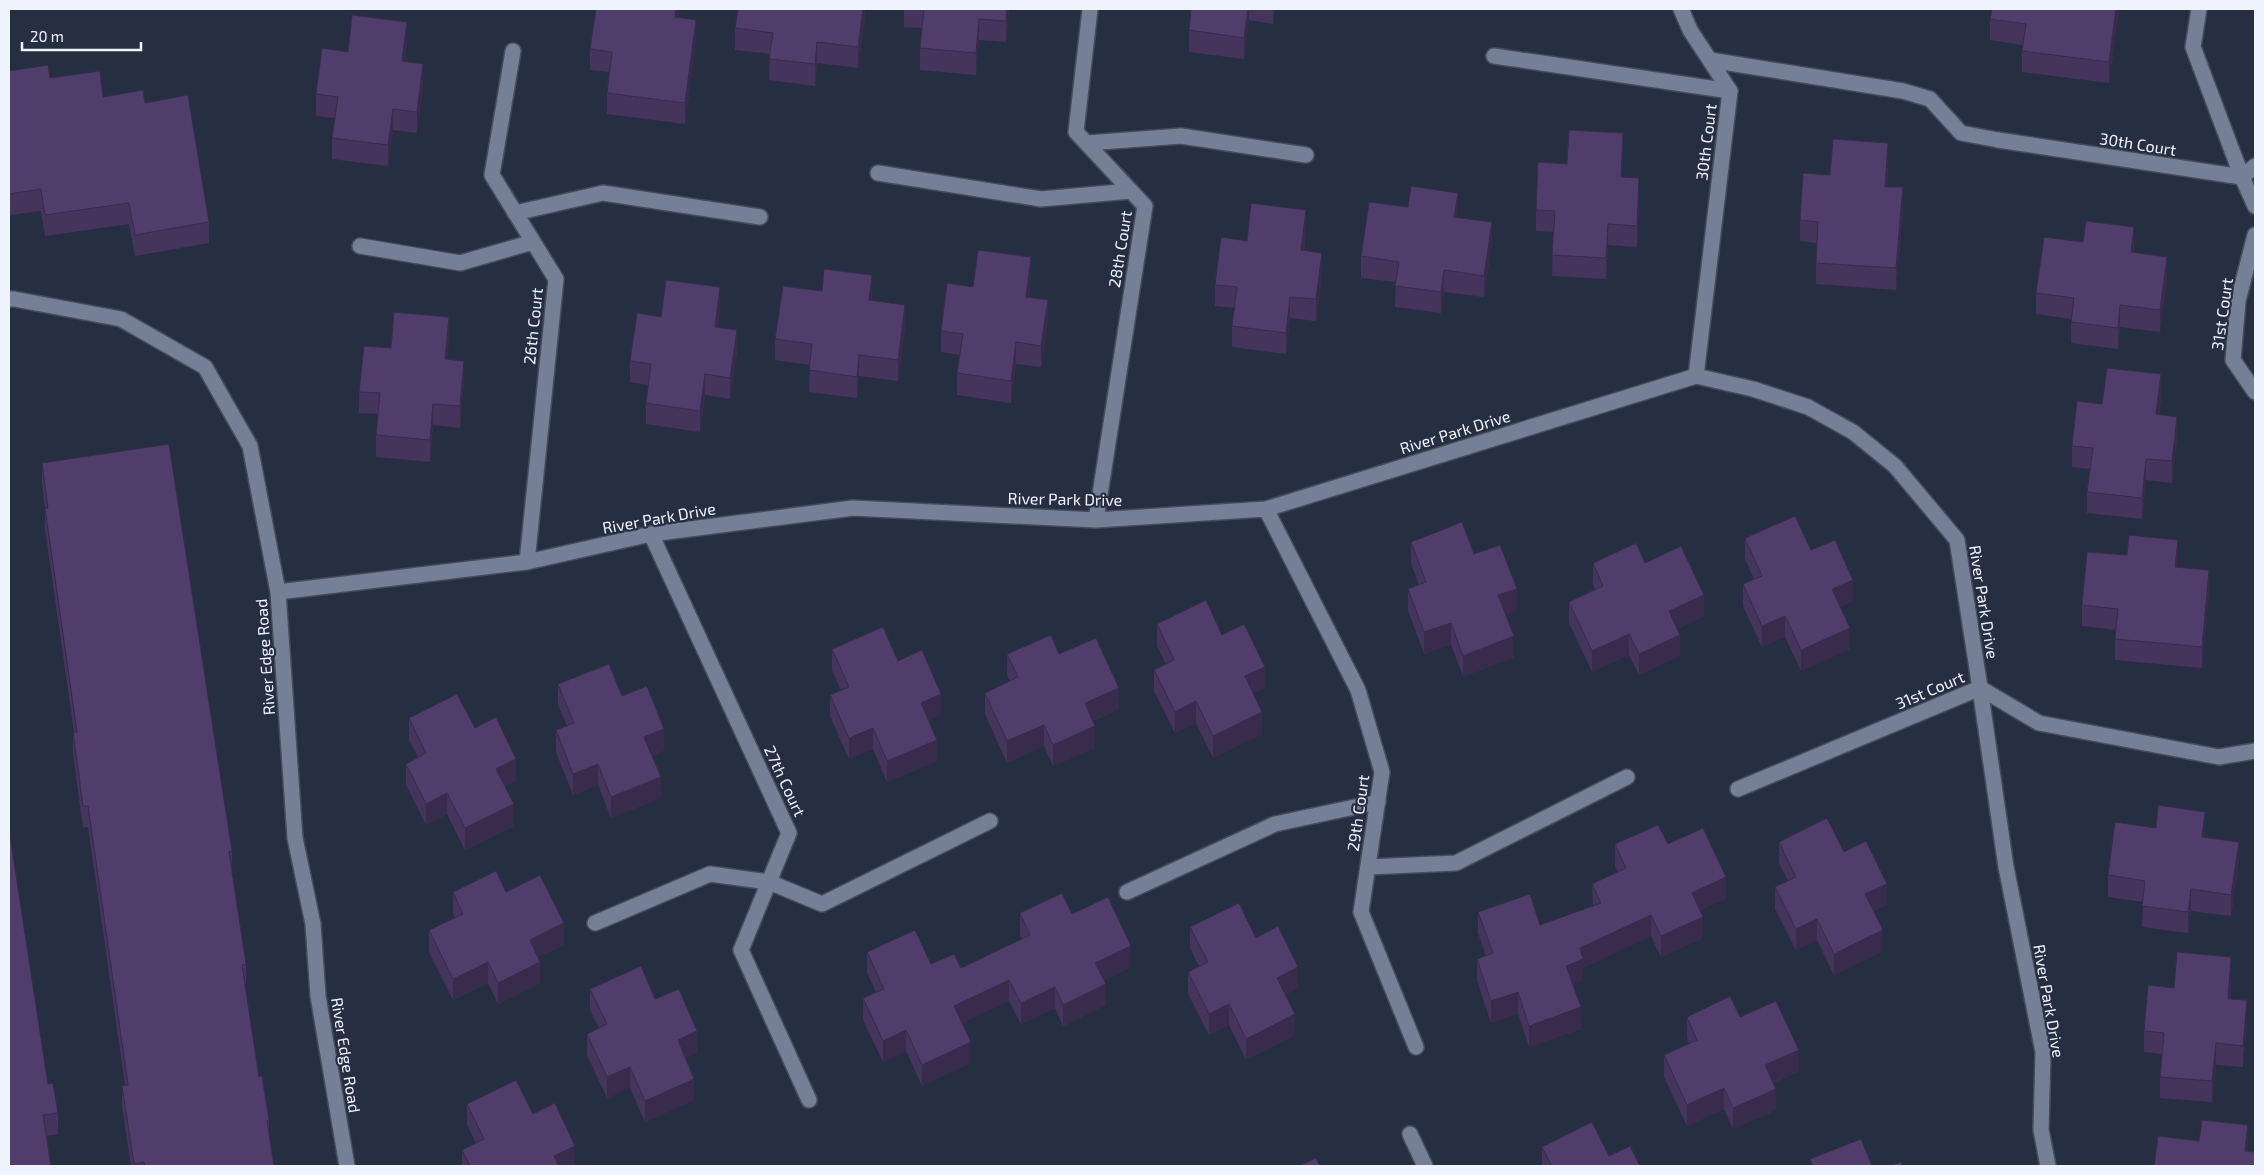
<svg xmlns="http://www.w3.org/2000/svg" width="2264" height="1175" font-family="'Exo 2',sans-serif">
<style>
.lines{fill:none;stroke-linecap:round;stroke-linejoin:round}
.lane-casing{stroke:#454c5b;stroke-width:18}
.street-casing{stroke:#454c5b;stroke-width:18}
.lane{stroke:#757f96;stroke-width:15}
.street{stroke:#757f96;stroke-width:15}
.wall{fill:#45345c}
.shaded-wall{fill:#382b4b}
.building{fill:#503d6b;stroke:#382b4b}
.labels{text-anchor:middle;stroke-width:4.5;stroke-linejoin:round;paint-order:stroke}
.street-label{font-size:16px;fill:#f0f4fe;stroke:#262f42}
</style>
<rect width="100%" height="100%" fill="#262f42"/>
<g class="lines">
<g class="lane-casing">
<path id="lane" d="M1681,9L1690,30L1730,91
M1710,60L1903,91L1930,99L1961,133L1998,140
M1087,143L1181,136L1306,155
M878,173L1041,199L1131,191
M515,213L603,193L760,217
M360,246L460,263L533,242
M1368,867L1456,863L1627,777
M1127,892L1275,824L1378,802
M595,923L710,874L769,882L822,904L990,821"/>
</g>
<g class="street-casing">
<path id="street" d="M1090,9L1076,132L1145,206L1096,520
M2199,9L2193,47L2242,177L2255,206
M513,51L492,175L556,279L527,562
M1494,56L1730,91L1696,376
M1998,140L2242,177L2255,166
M2255,235L2238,301L2233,360L2255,392
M9,299H14L121,319L205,367L250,446L278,592L295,838L313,924L318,996L347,1166
M1266,509L1358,690L1382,772L1361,912L1416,1047
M651,534L789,833L741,950L809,1100
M278,592L527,562L651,534L853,508L1096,520L1266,509L1696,376L1753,389L1808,407L1853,432L1895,466L1957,540L1980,688L2006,867L2043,1052L2041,1130L2048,1166
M1738,789L1980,688L2039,723L2219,757L2255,751
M1410,1134L1425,1166"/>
</g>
<use href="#lane" class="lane"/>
<use href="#street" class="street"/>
</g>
<path class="wall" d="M596,9H679L678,18L696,41L685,124L607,114V93L610,72L590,70V49Z
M865,9V16L858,68L817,63L815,86L769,80L770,54L735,50V28Z
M904,9H1009L1006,42L979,40L976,75L920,70V48L922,28L904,27Z
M1181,9H1275L1273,24L1249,20L1244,59L1189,52V30L1191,10Z
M1992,9H2119L2109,83L2022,72V51L2023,45L1990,40V19Z
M407,43L404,62L423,86L417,133L393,130L388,166L332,159V138L335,118L316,116V94L348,52Z
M9,71L50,78L103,97L145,103L209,222V243L135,256L129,224L45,236L41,211L9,215Z
M1623,154L1622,177L1639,199L1637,247L1608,245L1606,279L1552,276L1553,232L1536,231V210L1567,164Z
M1888,165L1887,187L1903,209L1896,290L1816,284V263L1817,243L1800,241V220L1830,175Z
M1458,214L1457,217L1492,243L1484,297L1444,292L1441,313L1395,307L1396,282L1361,278V256Z
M1306,231L1304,251L1322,274L1316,321L1290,318L1286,354L1232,347V326L1235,308L1215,306V285L1247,241Z
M2134,248L2133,253L2167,278L2160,332L2120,327L2118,349L2071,343V319L2036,314V293Z
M1031,278L1029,298L1048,321L1041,367L1016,364L1011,403L957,395V373L960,355L941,352V331L973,287Z
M872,297L871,301L905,327L898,381L859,376L857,398L809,392L810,365L775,360V339Z
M720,309L718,327L737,351L730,399L705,395L700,432L646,424V403L648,385L630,382V361L661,317Z
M449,338L447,359L464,382L460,428L433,425L430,462L376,457V435L378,414L359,413V392L391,348Z
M2161,395L2159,415L2177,438L2172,483L2146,480L2142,519L2087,513V492L2090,469L2072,467V446L2102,404Z
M42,463L232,851V870L246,964V985H245L259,1077L269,1120V1133L274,1166H131L122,1107V1086L125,1085L88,827L83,828L73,754V732H74L45,529V508L42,484Z
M1745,538L1811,550L1853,601L1840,607L1850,649L1801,671L1785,637L1762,647L1743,606V584L1754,579L1745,559Z
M1411,542L1474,554L1517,610L1505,614L1514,657L1463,677L1451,644L1424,654L1408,610V589L1419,585L1411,563Z
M2178,561L2177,567L2209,591L2202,668L2115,660V639L2116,630L2082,626V605Z
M1593,563H1645L1704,616L1677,629L1680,656L1639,675L1629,655L1592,672L1569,623V602L1595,589L1593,585Z
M1157,624L1222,635L1265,688L1253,693L1262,734L1213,758L1196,723L1175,733L1154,691V670L1166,664L1157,646Z
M832,649L898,661L941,715L928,721L937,761L887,782L873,749L849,759L830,716V695L841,691L832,670Z
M1007,654H1059L1119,709L1093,721L1095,748L1053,766L1044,746L1007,763L985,714V693L1010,681L1007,675Z
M558,684L622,696L664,750L652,756L661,798L611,818L598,785L573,795L556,752V730L567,726L558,705Z
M409,718L475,728L516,780L505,786L514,826L465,850L447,814L426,825L406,785V764L418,757L409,740Z
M2156,828L2205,833V837L2239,863L2231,916L2191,911L2188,933L2142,927L2143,902L2108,897V875Z
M1779,842L1844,852L1887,905L1874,911L1883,951L1834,975L1817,940L1796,950L1775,909V887L1788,881L1779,863Z
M1615,844H1668L1726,899L1700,910L1703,938L1661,957L1651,936L1583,968V980L1573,984L1581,1029L1529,1047L1518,1013L1491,1023L1477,981V959L1486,956L1478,933V912L1540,925L1593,906L1592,884L1618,872L1615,866Z
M453,892H506L564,945L538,957L540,983L498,1004L488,983L453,1000L429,952V930L455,918L453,914Z
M1020,913L1072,914L1131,967L1104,980L1106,1005L1063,1026L1055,1008L1021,1024L1009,1001L962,1023L971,1063L922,1086L906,1051L883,1062L863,1020V998L876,992L867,973V952L931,964L961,968L1022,939L1020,935Z
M1190,927L1256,938L1298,988L1285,995L1295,1035L1246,1060L1229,1025L1209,1035L1188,994V972L1199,966L1190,948Z
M2231,978L2230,999L2247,1021L2243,1067L2216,1065L2212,1102L2160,1098V1077L2162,1054L2144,1052V1031L2174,988Z
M590,989L655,999L697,1052L685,1058L694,1100L645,1122L630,1088L607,1098L587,1055V1034L599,1028L590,1010Z
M1687,1017H1740L1799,1071L1773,1083L1776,1110L1733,1129L1724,1109L1687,1126L1664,1077V1055L1689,1044L1687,1038Z
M48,1084L58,1113V1134L46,1136L9,1166Z
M467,1104L533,1114L575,1166H462V1150L476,1143L467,1125Z
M1542,1147L1609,1156L1640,1166H1542Z"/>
<path class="shaded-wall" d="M676,9H679L675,38V17Z
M863,9H865V16L858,68V47Z
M1007,9H1009L1006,42V21Z
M1248,9H1249V20L1244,59V38Z
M1273,9H1275L1273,24Z
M2116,9H2119L2109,83V62Z
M979,19V40L976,75V53Z
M696,20V41L685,124V103Z
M407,22V43L402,83V61Z
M817,42V63L815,86V64Z
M423,64V86L417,133V112Z
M393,109V130L388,166V145Z
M1623,133V154L1621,198V177Z
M1888,143V165L1885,208V187Z
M1639,178V199L1637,247V226Z
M1903,187V209L1896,290V268Z
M1458,193V214L1454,238V217Z
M1306,210V231L1301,271V250Z
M1492,222V243L1484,297V276Z
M1608,224V245L1606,279V258Z
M2134,227V248L2131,274V252Z
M1322,253V274L1316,321V299Z
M1031,257V278L1026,319V297Z
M2167,257V278L2160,332V310Z
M1444,270V292L1441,313V292Z
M872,275V297L869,322V300Z
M720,287V309L715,348V327Z
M1290,297V318L1286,354V333Z
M1048,300V321L1041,367V346Z
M905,305V327L898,381V360Z
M2120,305V327L2118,349V328Z
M449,317V338L445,380V359Z
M737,330V351L730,399V378Z
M1016,342V364L1011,403V381Z
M859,355V376L857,398V377Z
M464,361V382L460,428V406Z
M705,374V395L700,432V411Z
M2161,374V395L2156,435V414Z
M433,404V425L430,462V440Z
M2177,417V438L2172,483V461Z
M2146,459V480L2142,519V498Z
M2178,540V561L2175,588V567Z
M2209,570V591L2202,668V647Z
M1853,580V601L1832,610V589Z
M1517,589V610L1498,617V595Z
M1704,595V616L1669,632V611Z
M1785,616V637L1762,647V626Z
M1451,623V644L1424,654V632Z
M1850,628V649L1801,671V650Z
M1629,634V655L1592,672V651Z
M1680,635V656L1639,675V654Z
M1514,636V657L1463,677V656Z
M1265,667V688L1245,697V676Z
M1119,688V709L1085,724V703Z
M941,694V715L921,724V703Z
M1196,701V723L1175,733V712Z
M1262,712V734L1213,758V736Z
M1044,725V746L1007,763V741Z
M1095,726V748L1053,766V745Z
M873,728V749L849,759V738Z
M664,729V750L644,759V737Z
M937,740V761L887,782V761Z
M516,759V780L496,790V769Z
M598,764V785L573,795V774Z
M661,777V798L611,818V797Z
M447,793V814L426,825V804Z
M514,804V826L465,850V828Z
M2205,812V833L2202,858V837Z
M2239,842V863L2231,916V895Z
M1726,877V899L1692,914V893Z
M1887,884V905L1865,915V894Z
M2191,889V911L2188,933V912Z
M1651,915V936L1583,968V980L1566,987V966L1580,948Z
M1703,917V938L1661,957V936Z
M1817,919V940L1796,950V929Z
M564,923V945L530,961V940Z
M1883,930V951L1834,975V954Z
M1131,946V967L1095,984V963Z
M2231,957V978L2228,1020V999Z
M488,962V983L453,1000V979Z
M540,962V983L498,1004V983Z
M1298,967V988L1277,999V978Z
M1009,980V1001L954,1027V1006Z
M1106,984V1005L1063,1026V1005Z
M1055,987V1008L1021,1024V1003Z
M1518,992V1013L1491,1023V1001Z
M2247,1000V1021L2243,1067V1046Z
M1229,1004V1025L1209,1035V1014Z
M1581,1007V1029L1529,1047V1026Z
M1295,1014V1035L1246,1060V1039Z
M906,1030V1051L883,1062V1041Z
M697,1031V1052L678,1062V1040Z
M971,1042V1063L922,1086V1065Z
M2216,1043V1065L2212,1102V1081Z
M1799,1050V1071L1765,1086V1065Z
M630,1067V1088L607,1098V1077Z
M694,1079V1100L645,1122V1101Z
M1724,1088V1109L1687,1126V1105Z
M1776,1089V1110L1733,1129V1108Z
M2248,1125V1147L2246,1166L2245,1151Z
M575,1146V1166H554V1156Z"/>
<path class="building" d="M596,9H676L675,17L696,20L685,103L607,93L612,52L590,49Z
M738,9H863L858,47L817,42L815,64L769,59L773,33L735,28Z
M924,9H1007L1006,21L979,19L976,53L920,48Z
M1191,9H1248L1244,38L1189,30Z
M1992,9H2116L2109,62L2022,51L2026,24L1990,19Z
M352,15L407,22L402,61L423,64L417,112L393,109L388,145L332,138L338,97L316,94L322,48L348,52Z
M48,65L50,78L100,71L103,97L143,90L145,103L188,95L209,222L135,235L129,203L45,215L41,189L9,194V71Z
M1569,130L1623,133L1621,177L1639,178L1637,226L1608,224L1606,258L1552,255L1555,211L1536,210L1538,162L1567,164Z
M1833,139L1888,143L1885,187H1903L1896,268L1816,263L1818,222L1800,220L1803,173L1830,175Z
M1411,186L1458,193L1454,217L1492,222L1484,276L1444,270L1441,292L1395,286L1399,262L1361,256L1369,202L1408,207Z
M1251,203L1306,210L1301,250L1322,253L1316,299L1290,297L1286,333L1232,326L1237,287L1215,285L1221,237L1247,241Z
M2086,221L2134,227L2131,252L2167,257L2160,310L2120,305L2118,328L2071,322L2074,298L2036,293L2044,237L2083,242Z
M978,250L1031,257L1026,297L1048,300L1041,346L1016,342L1011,381L957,373L963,334L941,331L947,283L973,287Z
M824,269L872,275L869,300L905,305L898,360L859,355L857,377L809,370L812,344L775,339L783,286L822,291Z
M666,280L720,287L715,327L737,330L730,378L705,374L700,411L646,403L651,364L630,361L637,313L661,317Z
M394,312L449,317L445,359L464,361L460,406L433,404L430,440L376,435L380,393L359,392L364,346L391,348Z
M2107,368L2161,374L2156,414L2177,417L2172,461L2146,459L2142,498L2087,492L2093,448L2072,446L2077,401L2102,404Z
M169,444L232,851L229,852L246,964L242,965L259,1077L262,1076L269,1120L267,1121L274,1166H145L144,1162L134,1164L122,1086L128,1085L88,806H83L73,732H77L45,508H48L42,463Z
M1795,516L1811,550L1835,540L1853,580L1832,589L1850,628L1801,650L1785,616L1762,626L1743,584L1762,576L1745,538Z
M1462,522L1474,554L1500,545L1517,589L1498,595L1514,636L1463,656L1451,623L1424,632L1408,589L1426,582L1411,542Z
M2129,535L2178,540L2175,567L2209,570L2202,647L2115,639L2118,609L2082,605L2087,552L2127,555Z
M1636,543L1645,563L1681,546L1704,595L1669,611L1680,635L1639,654L1629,634L1592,651L1569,602L1603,586L1593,563Z
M1206,600L1222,635L1244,624L1265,667L1245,676L1262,712L1213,736L1196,701L1175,712L1154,670L1174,660L1157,624Z
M883,627L898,661L922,650L941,694L921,703L937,740L887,761L873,728L849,738L830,695L849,687L832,649Z
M1051,635L1059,654L1096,638L1119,688L1085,703L1095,726L1053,745L1044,725L1007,741L985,693L1018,677L1007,654Z
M609,664L622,696L647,686L664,729L644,737L661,777L611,797L598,764L573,774L556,730L574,723L558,684Z
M457,694L475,728L496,717L516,759L496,769L514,804L465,828L447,793L426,804L406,764L426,753L409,718Z
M2158,805L2205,812L2202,837L2239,842L2231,895L2191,889L2188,912L2142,906L2145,881L2108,875L2115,822L2156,828Z
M1827,818L1844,852L1866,841L1887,884L1865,894L1883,930L1834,954L1817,919L1796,929L1775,887L1796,877L1779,842Z
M1658,825L1668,844L1703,828L1726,877L1692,893L1703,917L1661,936L1651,915L1580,948L1583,959L1566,966L1581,1007L1529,1026L1518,992L1491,1001L1477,959L1493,953L1478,912L1530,894L1540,925L1601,903L1592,884L1626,868L1615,844Z
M9,829L48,1084L53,1083L58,1113L43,1115L51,1166H9Z
M496,871L506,892L540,875L564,923L530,940L540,962L498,983L488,962L453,979L429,930L463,914L453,892Z
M1062,893L1072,914L1108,897L1131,946L1095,963L1106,984L1063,1005L1055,987L1021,1003L1009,980L954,1006L971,1042L922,1065L906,1030L883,1041L863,998L884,989L867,952L915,930L931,964L954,954L961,968L1030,935L1020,913Z
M1239,903L1256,938L1278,926L1298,967L1277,978L1295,1014L1246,1039L1229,1004L1209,1014L1188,972L1208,962L1190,927Z
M2177,952L2231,957L2228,999L2247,1000L2243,1046L2216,1043L2212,1081L2160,1077L2164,1033L2144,1031L2148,985L2174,988Z
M641,966L655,999L679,989L697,1031L678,1040L694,1079L645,1101L630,1067L607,1077L587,1034L607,1024L590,989Z
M1730,996L1740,1017L1776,1001L1799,1050L1765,1065L1776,1089L1733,1108L1724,1088L1687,1105L1664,1055L1697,1040L1687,1017Z
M516,1080L533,1114L555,1103L575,1146L554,1156L559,1166H470L462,1150L484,1139L467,1104Z
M2202,1120L2248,1125L2245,1151L2255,1152V1166H2154L2158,1136L2199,1141Z
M1592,1122L1609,1156L1630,1146L1640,1166H1552L1542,1147Z
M1861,1139L1872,1166H1813L1810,1159Z
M1316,1158L1320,1166H1299Z
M1901,1162L1902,1166H1890Z"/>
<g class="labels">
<g class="street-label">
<text transform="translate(1706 142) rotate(-83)" y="6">30th Court</text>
<text transform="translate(2138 144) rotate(9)" y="6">30th Court</text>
<text transform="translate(1120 249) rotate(-81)" y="6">28th Court</text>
<text transform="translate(2222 314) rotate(-82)" y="6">31st Court</text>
<text transform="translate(533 326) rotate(-84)" y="6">26th Court</text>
<text transform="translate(1455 432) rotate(-17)" y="6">River Park Drive</text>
<text transform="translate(1065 499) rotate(1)" y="6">River Park Drive</text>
<text transform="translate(659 518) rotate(-10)" y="6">River Park Drive</text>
<text transform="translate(1984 602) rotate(81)" y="6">River Park Drive</text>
<text transform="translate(265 657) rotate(-94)" y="6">River Edge Road</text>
<text transform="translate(1930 690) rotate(-23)" y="6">31st Court</text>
<text transform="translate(785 781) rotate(65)" y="6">27th Court</text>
<text transform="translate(1358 813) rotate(-82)" y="6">29th Court</text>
<text transform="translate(2049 1001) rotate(80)" y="6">River Park Drive</text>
<text transform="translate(346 1055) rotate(81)" y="6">River Edge Road</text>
</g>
</g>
<rect width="2264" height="1175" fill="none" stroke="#f0f4fe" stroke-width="20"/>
<path d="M22 42v8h119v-8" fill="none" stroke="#f0f4fe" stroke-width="2.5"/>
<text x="30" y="42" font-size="15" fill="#f0f4fe" stroke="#262f42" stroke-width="4" paint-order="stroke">20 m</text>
</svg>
